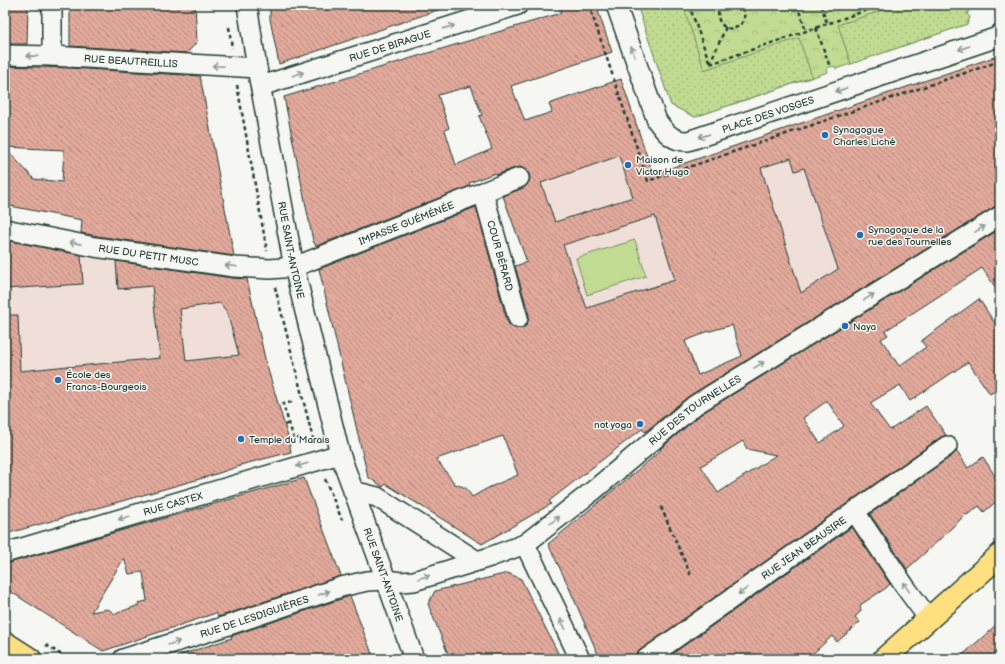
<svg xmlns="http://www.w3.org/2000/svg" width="1005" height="664" font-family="'Balsamiq Sans',sans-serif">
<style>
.built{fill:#f0dfd8}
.grass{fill:#c2db92;stroke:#708c63}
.forest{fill:url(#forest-crowns);stroke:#708c63}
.garden{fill:url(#garden-dots);stroke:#708c63}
.building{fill:url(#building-back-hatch);stroke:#1f3d34;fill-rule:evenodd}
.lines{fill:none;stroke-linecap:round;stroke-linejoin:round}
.street-casing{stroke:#1f3d34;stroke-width:22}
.primary-casing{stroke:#1f3d34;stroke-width:25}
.path{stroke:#1f3d34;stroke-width:2.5;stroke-dasharray:4 3;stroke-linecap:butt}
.street{stroke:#f6f6f2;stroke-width:19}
.primary{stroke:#ffdf80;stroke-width:22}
.oneway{stroke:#8a9a93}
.poi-dot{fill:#1f6fb2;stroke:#f6f6f2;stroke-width:1.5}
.labels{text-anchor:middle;stroke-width:3;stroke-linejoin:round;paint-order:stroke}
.street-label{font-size:10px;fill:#1f3d34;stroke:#f6f6f2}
.poi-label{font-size:10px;fill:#1f3d34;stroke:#f6f6f2;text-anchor:start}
</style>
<defs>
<pattern id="forest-crowns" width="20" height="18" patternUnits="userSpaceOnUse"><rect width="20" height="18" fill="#c2db92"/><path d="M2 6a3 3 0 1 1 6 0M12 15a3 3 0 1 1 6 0" fill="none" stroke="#a6bd7e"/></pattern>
<pattern id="garden-dots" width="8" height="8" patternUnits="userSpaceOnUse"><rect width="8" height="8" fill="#c2db92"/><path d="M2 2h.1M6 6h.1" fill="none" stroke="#a6bd7e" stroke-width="1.8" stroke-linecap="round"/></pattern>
<pattern id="building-back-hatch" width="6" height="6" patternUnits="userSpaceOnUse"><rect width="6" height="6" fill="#e2a99c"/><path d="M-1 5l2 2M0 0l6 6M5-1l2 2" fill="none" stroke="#b78b80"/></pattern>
</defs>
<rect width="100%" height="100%" fill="#f6f6f2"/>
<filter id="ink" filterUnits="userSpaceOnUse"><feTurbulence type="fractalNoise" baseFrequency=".025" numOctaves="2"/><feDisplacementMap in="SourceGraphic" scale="8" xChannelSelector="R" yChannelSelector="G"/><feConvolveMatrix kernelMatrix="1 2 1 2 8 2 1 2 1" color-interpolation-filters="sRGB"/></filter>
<g filter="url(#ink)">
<path class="built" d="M791,127L847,294L791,329L736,160Z
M638,131L698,317L594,352L523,170L535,164Z
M5,240L217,274H218L247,276L266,363L71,384L84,512L60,519L57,474L5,391Z"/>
<path class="grass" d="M635,240L646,276L587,295L576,258Z"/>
<path class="forest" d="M637,5H976L975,7L972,5L967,14L970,17L967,24L836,69L834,66L827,68L828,72L695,117L671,105Z"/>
<path class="garden" d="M637,5H683L704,70L799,38L812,77L695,117L671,105Z
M899,5H976L975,7L972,5L967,14L970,17L967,24L851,64L838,25Z"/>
<path class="building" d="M5,5H28L27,44H5Z
M70,5H195L197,42L187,53L70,46Z
M270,5H321L322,11L350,5H447V7L279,64L270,19Z
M558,5H596L612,52L511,86L525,121L552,112L549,104L621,79L653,174L1000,55V205L994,207L689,396L645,432L642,429L549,501L551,504L482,544L386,484L383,487L368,477L319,269L476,207L507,321L510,326L515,328H521L526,326L528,321L529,315L515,266L527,262L503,196L523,188L527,185L530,179L529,174L526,169L520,167L515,168L496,175L495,173L469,183L470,186L316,246L313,241L284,97L418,56L561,13ZM471,86L482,115L479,116L492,149L456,165L445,130L449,128L438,95ZM619,156L633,197L555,222L541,183ZM791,158L795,171L804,168L838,269L801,293L761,168ZM655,216L675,280L587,308L563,245ZM732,325L742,356L698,375L685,341L703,334V333ZM503,436L518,475L488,488L472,497L466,488L455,484L436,459Z
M5,66L70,68L200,76L234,256L97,236L81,233L82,220L5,205V148L34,179L62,182L64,150L5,147Z
M1000,229V294L982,268L885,331L888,335L881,339L899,366L926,347L921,341L979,299L1000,331V388L990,394L968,362L910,401L900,385L870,403L890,430L926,406L946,435L941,437L640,650L636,654L635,659H600L567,583L548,544L634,473L661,450L660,449L701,414ZM827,401L844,426L820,443L803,418ZM743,441L747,449L776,455L718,493L701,466Z
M5,240L81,255L83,284L5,289Z
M116,261L232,278L247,279L266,363L288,437L291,452L240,465V466L210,476L9,533L6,476H5V315H18L20,371L68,366V367L160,358L152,286L118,289ZM220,303L227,312L239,355L186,361L180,309Z
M957,451L968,468L983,457L1000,484V498L984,512L979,506L967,515L966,514L939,540L907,569L870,514L953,455Z
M304,478L341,576L218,617L216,613L103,651L5,588V564ZM124,558L129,574L143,572L147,601L138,603L139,605L115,614L108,609L91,612Z
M852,527L890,584L886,588L860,605L861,611L855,617L860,622L837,642L832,636L807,659H728L724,653L715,659H665Z
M508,573L521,579L561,659H450L428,604L435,591Z
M350,596L374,659H178L177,656L232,638L231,636Z
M1000,621V659H958L985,635Z"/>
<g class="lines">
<g class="street-casing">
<g id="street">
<path id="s1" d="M247,5L257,68L294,267L340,454L386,580L414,659"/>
<path id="s2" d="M616,5L657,121C665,132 673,142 688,141L998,37L1000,34"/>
<path id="s3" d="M5,55L52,56L257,68"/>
<path d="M52,56V5"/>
<path id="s4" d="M261,86L518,5"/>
<path id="s5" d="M483,192L518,318"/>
<path id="s6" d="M5,229L95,247L234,267L270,269L294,267L519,178"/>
<path d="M353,491L377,497L477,561"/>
<path d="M855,512L906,588L929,619"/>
<path d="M525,544L580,659"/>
<path id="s7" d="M5,553L340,454"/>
<path id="s8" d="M123,659L232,624L341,587L367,581L386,580L401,582L414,581L490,557L525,544L594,490L695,405L1000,216"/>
<path id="s9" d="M646,659L947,446"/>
</g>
</g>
<g class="primary-casing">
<path id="primary" d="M5,643L30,659
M884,659L1000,555"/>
</g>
<path class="path" d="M589,5L648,181L1000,61
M689,5L710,64L882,5
M722,5C719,9 717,14 719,20C727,39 755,23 740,5
M797,5L806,31
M821,5L827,23
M229,27L232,48
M816,28L830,67
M710,63L726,27
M237,85L267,251
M275,287L314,443
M292,402L283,404L294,439L300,438
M285,425L289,423
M325,479L342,520
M661,507L691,576
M5,620L10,623
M46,645L68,659"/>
<use href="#street" class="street"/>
<use href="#primary" class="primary"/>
</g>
<defs><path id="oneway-shaft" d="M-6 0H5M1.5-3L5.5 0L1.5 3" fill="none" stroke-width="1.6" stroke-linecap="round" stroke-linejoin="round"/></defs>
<g class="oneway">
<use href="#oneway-shaft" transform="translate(449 27) rotate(-17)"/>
<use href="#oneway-shaft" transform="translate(964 48) rotate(161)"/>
<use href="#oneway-shaft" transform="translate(633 52) rotate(-109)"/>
<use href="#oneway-shaft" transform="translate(32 56) rotate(-178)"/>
<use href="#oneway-shaft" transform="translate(218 66) rotate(-177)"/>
<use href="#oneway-shaft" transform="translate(298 74) rotate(-17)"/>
<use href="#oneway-shaft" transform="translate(841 90) rotate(161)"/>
<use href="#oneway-shaft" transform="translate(704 136) rotate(161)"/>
<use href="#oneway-shaft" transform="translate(980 229) rotate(-32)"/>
<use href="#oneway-shaft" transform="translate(75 243) rotate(-169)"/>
<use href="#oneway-shaft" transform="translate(231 266) rotate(-173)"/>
<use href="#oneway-shaft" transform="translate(869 297) rotate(-31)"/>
<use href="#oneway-shaft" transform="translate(759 365) rotate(-32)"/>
<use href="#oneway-shaft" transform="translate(302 465) rotate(164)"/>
<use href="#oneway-shaft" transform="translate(124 518) rotate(164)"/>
<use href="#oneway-shaft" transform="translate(555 520) rotate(-38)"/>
<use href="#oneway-shaft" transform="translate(424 577) rotate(-17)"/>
<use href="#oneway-shaft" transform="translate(906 587) rotate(-125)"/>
<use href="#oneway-shaft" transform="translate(743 591) rotate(145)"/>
<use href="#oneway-shaft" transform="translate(324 593) rotate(-19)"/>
<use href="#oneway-shaft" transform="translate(563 624) rotate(-116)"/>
<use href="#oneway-shaft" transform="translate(174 643) rotate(-18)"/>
</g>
</g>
<g class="poi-dot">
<circle cx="825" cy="135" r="4"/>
<circle cx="628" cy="165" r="4"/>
<circle cx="860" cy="235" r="4"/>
<circle cx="845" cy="326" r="4"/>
<circle cx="58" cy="380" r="4"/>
<circle cx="640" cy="424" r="4"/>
<circle cx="241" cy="439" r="4"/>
</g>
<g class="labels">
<g class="street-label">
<text dy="4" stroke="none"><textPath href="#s4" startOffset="135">RUE DE BIRAGUE</textPath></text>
<text dy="4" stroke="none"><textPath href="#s3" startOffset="126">RUE BEAUTREILLIS</textPath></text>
<text dy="4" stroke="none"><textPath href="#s2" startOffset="246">PLACE DES VOSGES</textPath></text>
<text dy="4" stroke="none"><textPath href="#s6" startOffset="413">IMPASSE GUÉMÉNÉE</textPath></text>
<text dy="4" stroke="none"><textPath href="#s1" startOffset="249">RUE SAINT-ANTOINE</textPath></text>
<text dy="4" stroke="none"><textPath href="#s6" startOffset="146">RUE DU PETIT MUSC</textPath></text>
<text dy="4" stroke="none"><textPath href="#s5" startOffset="66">COUR BÉRARD</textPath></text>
<text dy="4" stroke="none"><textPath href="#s8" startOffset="637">RUE DES TOURNELLES</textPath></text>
<text dy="4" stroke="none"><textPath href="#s7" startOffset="175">RUE CASTEX</textPath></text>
<text dy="4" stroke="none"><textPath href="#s9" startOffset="193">RUE JEAN BEAUSIRE</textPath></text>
<text dy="4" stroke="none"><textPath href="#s1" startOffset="587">RUE SAINT-ANTOINE</textPath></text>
<text dy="4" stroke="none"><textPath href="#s8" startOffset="138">RUE DE LESDIGUIÈRES</textPath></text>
</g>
<g class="poi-label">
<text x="833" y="133">Synagogue<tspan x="833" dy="12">Charles Liché</tspan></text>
<text x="636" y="163">Maison de<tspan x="636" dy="12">Victor Hugo</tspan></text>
<text x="868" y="233">Synagogue de la<tspan x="868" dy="12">rue des Tournelles</tspan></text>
<text x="853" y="330">Naya</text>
<text x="66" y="378">École des<tspan x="66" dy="12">Francs-Bourgeois</tspan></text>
<text x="632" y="428" text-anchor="end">not yoga</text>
<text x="249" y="443">Temple du Marais</text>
</g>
</g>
<rect width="1005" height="664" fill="none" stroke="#f6f6f2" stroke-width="20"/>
<rect x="10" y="10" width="985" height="644" fill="none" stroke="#1f3d34" stroke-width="1.5" filter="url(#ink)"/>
</svg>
